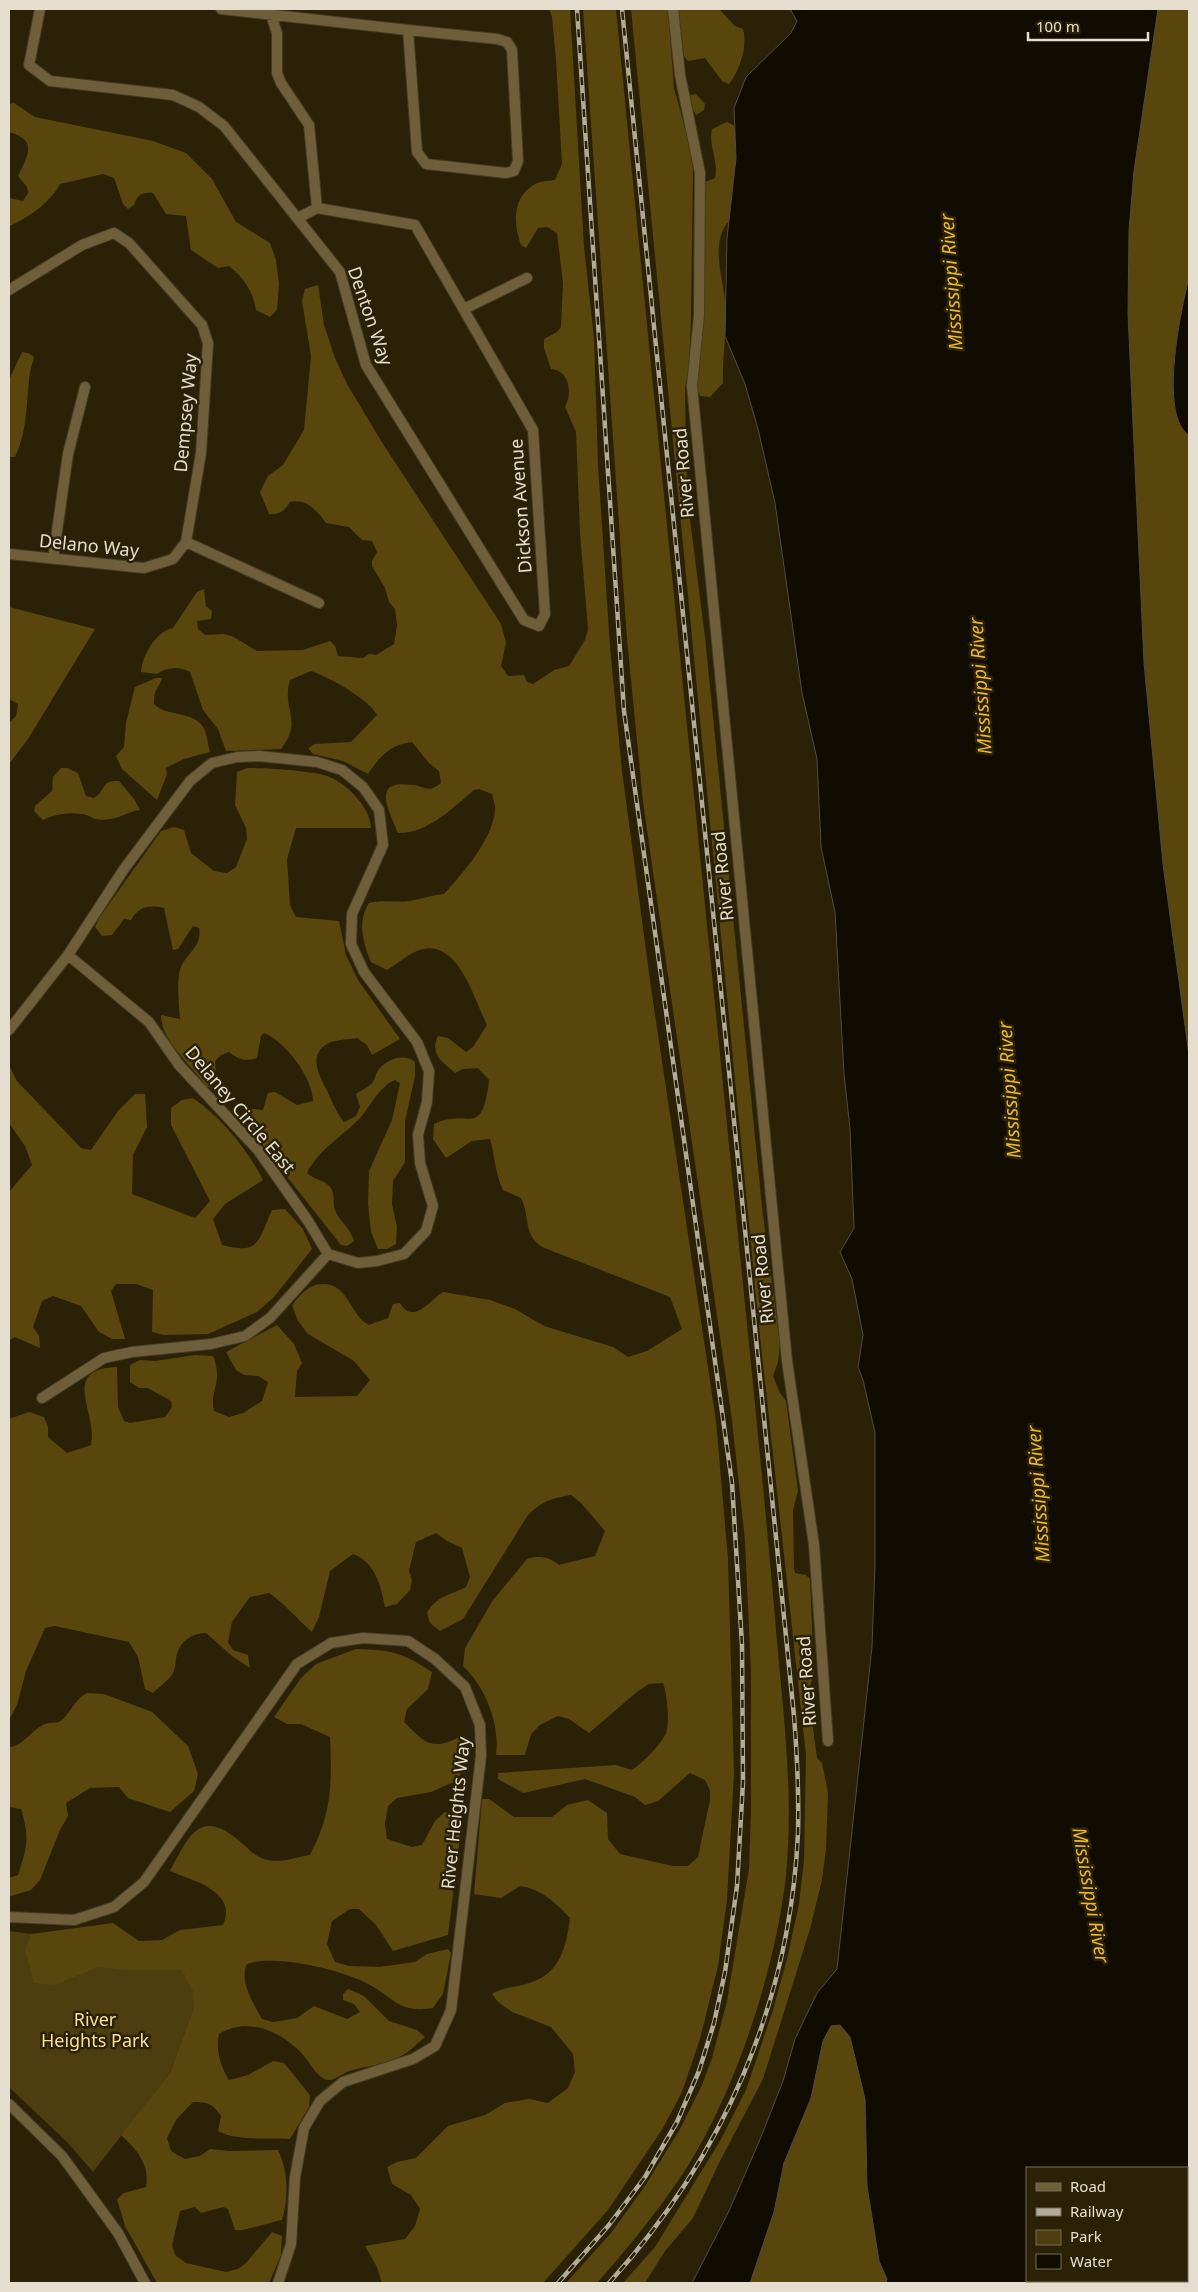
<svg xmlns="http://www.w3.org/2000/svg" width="1198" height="2292" font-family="'Noto Sans',sans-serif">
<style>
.green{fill:#4d3d0f}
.forest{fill:#59460d}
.water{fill:#110c02;stroke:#514b40;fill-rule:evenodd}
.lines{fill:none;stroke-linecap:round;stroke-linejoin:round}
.minor-casing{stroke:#453b23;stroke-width:12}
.minor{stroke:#6e5f3a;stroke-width:10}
.rail-casing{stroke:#b3ab99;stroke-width:4.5}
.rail{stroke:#2b2107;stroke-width:2.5;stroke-dasharray:8;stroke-linecap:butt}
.labels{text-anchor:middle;stroke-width:5;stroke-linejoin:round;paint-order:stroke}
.street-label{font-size:18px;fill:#e5decf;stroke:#2b2107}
.park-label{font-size:18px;fill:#fbde98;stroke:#2b2107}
.water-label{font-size:19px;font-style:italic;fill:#ebba2a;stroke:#2b2107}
</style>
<rect width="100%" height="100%" fill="#2b2107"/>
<path class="green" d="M9,1931L212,1958L170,2073L93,2172L69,2144L9,2087Z"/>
<path class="forest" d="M549,9H570L584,247L594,338L598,465L610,647L622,771L651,988L716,1421L728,1559L734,1774L727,1900L718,1966L700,2039L682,2092L663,2128L608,2210L543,2283H382L377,2267L365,2246L405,2239L415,2226L420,2209L411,2195L392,2184L387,2167L397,2162L416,2158L448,2126L485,2115L505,2103L529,2099L548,2103L568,2088L575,2072L573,2054L551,2027L512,2012L499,2003L492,1994C504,1986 516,1988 529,1983C561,1974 566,1946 570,1918C555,1902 541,1889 520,1886L501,1898L474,1894L482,1799H489L514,1817H552L567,1805L588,1800L607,1813L608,1839L620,1854L673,1866H688L698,1857L710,1800V1790L705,1780L690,1773L658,1801L645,1805L635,1797L585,1779L523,1793L498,1779V1773L616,1765L632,1770C642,1763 661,1745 666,1733C670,1723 667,1693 663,1683L649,1684L638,1691L589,1733L569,1719L558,1716L540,1725L531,1734L525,1755H496C500,1724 486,1688 463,1666L465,1648L493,1600L527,1559C538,1555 550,1557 559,1565L595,1556L605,1531L581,1503L571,1495C552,1498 541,1502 528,1515L463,1619L440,1631L430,1623L427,1613C435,1597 450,1595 466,1587L470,1577L462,1548L447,1541L436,1533L416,1542L409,1571L412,1580L410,1590L397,1604L385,1607C381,1586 375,1562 353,1554L330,1571L319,1617L312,1632C297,1619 285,1604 269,1593L250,1597L232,1622L228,1642L233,1650L248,1655L250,1668L232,1656L206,1633C193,1633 181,1640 177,1654C175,1660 176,1668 173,1673C169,1680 159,1687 153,1693L145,1689L138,1657L129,1642L55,1626L45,1628L26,1671L17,1705L9,1720V1419L29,1412L44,1417L48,1427V1437L67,1453L91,1445C98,1413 59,1369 117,1367L118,1407L124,1421L130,1423L165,1417L172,1407L171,1401L148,1388H139L130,1382V1365L140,1360L155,1361L195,1355L213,1356C224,1384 209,1388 214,1411L229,1417L243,1413L262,1401L268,1382L258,1376L244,1375L236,1370L226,1352L277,1325L294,1344L302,1363L297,1371L295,1397L357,1396L370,1380L354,1361L308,1334L298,1321L292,1305C300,1295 309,1284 322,1284C349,1283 350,1316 369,1325L388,1318L393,1304L400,1303C413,1326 431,1299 443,1292L490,1300L515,1309L544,1326L613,1347L628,1357L647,1351L682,1329L670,1297L542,1247C522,1233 531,1218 521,1198L503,1190C495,1174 495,1156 490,1139L472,1141L446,1158L433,1139L434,1124C468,1107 482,1141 489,1080L478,1068L463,1069L455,1073C443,1062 429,1055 438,1036L448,1038L466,1052L473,1047L487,1025C474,999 457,934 417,951C407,955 397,964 387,970L371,962C363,943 357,922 369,903C383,899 395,903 409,901C421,899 432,895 444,894C463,873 493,839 495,810C496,805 493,799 492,794L479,789L474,790C454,807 427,834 398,833C389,811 370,779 412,785C426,786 427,794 441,783L439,771L429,763L412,742C391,744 379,757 368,774L343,761L313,754L308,748L315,744L351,742L377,715C369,699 329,677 311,671L290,680C281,711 304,719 281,749L226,751L218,729L203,710L190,672C180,666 167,667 157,674L141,672C142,656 156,631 173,628L197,592L204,589L206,606L212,611L211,619L197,621L198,629L205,635L223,634L232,636L257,651L303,650L330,641L335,646L338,656L363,658L369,654L376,655L394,644L397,625L395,609L389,602L385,588L372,566V561L377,552L372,541L362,540L349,527L326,523C317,511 307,498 290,502C284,512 280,514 269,514L260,492L268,476L283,465L304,430L311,356L302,301L305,289L318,285L324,325L335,358L347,384L383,444L501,624L506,643L501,666L508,676L524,675L527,682L533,684L554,670L569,666L585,640L588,629L580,533L576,432L565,407C573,393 569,370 551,369L544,348V339L557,332L561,327L563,283L557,233L547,227L538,228L526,248L521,245C513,222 512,198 535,184C540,181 549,181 555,180L562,164L556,60L552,17Z
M583,9H616C656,421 698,833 739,1245C752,1373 765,1501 776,1630C783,1711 794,1794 786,1875C776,1968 735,2094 684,2172C658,2211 628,2248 597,2283H566L611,2233L645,2186L680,2129L702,2085L712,2058L727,2001L749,1869L751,1810V1672L745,1541L732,1420L643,802L627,639Z
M631,9H668L674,88L690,146L693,170L691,318L689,370L685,388L686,461L690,519L705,637L762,1207L780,1344L778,1362L773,1376L780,1393L786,1401L798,1491L793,1510L794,1569L795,1573L806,1575L810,1579L814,1675L808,1691L817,1758L822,1763L828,1793L826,1849L822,1880L810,1929L763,2079L719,2163L693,2218L665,2251L645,2283H623L655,2247L720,2141L746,2090L773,2010L787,1959L799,1904L804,1860L806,1755L759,1327Z
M678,9H719L735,26L743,29C748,46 740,70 729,84L722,81L705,58L688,61L684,56Z
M1158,9H1189V278C1181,314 1157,409 1189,435V1055L1163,864L1144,663L1128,314L1129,230L1134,171Z
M696,94L705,104L704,110L696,115L689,102L690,95Z
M14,103L35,117L153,141L186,153L212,179L236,222L270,243L276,260L279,284L277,310L270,317L256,310C253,291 244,278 229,266L218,268L191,250L186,216L166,214L153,193C142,192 137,195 134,205L128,209L123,204L114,178L103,174L60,184C50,203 28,218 9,226V198L23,201L28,193L27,187L18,176C27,157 39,140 9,132V104Z
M727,122L735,126L736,158L729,221C709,243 724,281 726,307C727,332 722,357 723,383L710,397L700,396L696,385L705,182L715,178C719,161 708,146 712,129Z
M22,352L28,353L34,357L30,372C26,401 28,430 15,457H9V380Z
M9,607L95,629L28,739L9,764V723L16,716L18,704L9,699Z
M156,678H162C159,689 154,687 154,704C166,717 193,710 204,728C207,734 208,746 210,752L184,759L166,768L167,774L157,800L122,769L116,756L124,747L126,723L135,687Z
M61,768H67L78,773L86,796L94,798C107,790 100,780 119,781L134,799L140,810C129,811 121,818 110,819C92,822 93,815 81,814C67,812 55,814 43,820L34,811L35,806L52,791L53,777Z
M247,768C263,768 320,771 332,778C349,786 371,809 371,828H296L287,859L290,905L296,917L339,921L346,955L358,980L400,1039L372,1055L367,1045L357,1038C347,1040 332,1039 324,1046C307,1060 323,1081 329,1095C334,1106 337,1113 344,1122L356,1116L360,1107L356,1094C361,1090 368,1088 372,1083C375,1080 375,1076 377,1072C384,1060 404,1052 415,1062V1076L405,1121V1162L393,1181L392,1204L397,1227L396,1244L387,1249H378L371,1232L368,1204L369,1171L392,1120L400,1083L395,1080C380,1086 371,1105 361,1117C343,1136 319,1149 307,1173C314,1180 324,1179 330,1187C336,1194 332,1203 335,1210C339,1221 350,1227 354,1241L347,1246L341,1245L269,1154L242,1113L247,1108L263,1110L268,1093L275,1092L297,1105L313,1101C313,1078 285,1041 264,1033L261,1036L257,1058C246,1062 237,1059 229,1052L221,1055L215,1061L217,1088L207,1087C193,1067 160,1040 161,1015L180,1019C179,1007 176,978 181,967C187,952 202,948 199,928L193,926L178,949L173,950L164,908C149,905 139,906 131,920L124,919L112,935L102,936L95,927L99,918L161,831L174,827L184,830L191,853L214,871L227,873L236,867L247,839L246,828L235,805L237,772Z
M9,1065L17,1081L81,1148L91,1150L118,1111L135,1094H145L147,1127L133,1155L132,1194L195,1218L210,1201L171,1125V1108L182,1100L193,1098C222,1118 247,1149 263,1180L225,1204L213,1219L222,1245C260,1255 258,1241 272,1210L285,1209L303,1229L312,1249L274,1297L257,1312L208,1334L164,1335L152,1332L153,1290L136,1284H116L111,1291L125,1339H112L99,1332L81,1306L53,1296L42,1301L33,1327L39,1336L40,1348L15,1337L9,1340V1192L32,1165L25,1146L9,1123Z
M356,1649C391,1650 402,1652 432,1672L428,1689L407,1709L404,1722C422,1740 431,1752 457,1738L466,1742L470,1748L458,1780L431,1792L397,1798L388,1806L385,1824L387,1839L412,1847L422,1845L435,1821L445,1812L462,1820L448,1935L393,1951L376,1925L359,1909H350L332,1921L327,1944L335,1962L349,1966L379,1967L415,1962L427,1954L448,1949L451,1953L443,1994L433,2008C396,2014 393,1995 364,1982C338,1969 274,1954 247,1964C239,1982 253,2002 262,2019L273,2022L297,2018L314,2006L347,2019L360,2012L354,2004L343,2000V1994L348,1989L364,1996L389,2021L417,2030L425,2037C417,2043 410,2052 401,2056C386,2065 366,2066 349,2071C343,2073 334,2081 328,2080C318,2079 310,2063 304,2056C283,2032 249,2016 219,2034C215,2049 221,2067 229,2080L248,2075L273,2061L284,2063L310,2095L309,2107L290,2139C266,2137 239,2142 218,2131L221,2116C213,2104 208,2102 193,2102L176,2120L167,2138L171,2151L185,2159L200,2156L210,2149L229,2151L278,2150C288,2170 289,2198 282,2220C270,2222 244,2232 235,2230L228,2209L223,2207L201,2213L195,2207L180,2211L172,2245L175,2255L186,2263L226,2272L238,2269L246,2263L272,2232L282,2236L281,2255L269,2283H157L125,2226L117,2199L124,2193L146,2187C150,2164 137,2150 121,2135L170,2073L194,2007L193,1991L182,1970H126L98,1967L55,1985L34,1983L25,1950L31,1934L113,1923L139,1941L162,1940L180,1930L223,1925C238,1891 193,1881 170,1871C187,1840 198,1807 237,1839C247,1847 254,1857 268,1860C280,1863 298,1857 310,1855C332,1814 332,1782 330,1737L301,1724H287L274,1717L301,1678L316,1664Z
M87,1693L104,1694L152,1712L188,1746L198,1774L194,1791L170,1812L128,1798L119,1787L90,1788L66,1803L68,1816L60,1830L40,1880L31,1890L11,1896L9,1895V1878L18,1875C27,1848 30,1838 21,1809L9,1807V1747C24,1746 32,1729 45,1724C52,1721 57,1725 63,1719C72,1710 76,1698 87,1693Z
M840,2025L850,2037L865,2099L867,2186L879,2261L887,2279L886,2283H750L774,2212L784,2163L811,2098L823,2041L831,2026Z"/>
<path class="water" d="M790,9H1158L1134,171L1129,230L1128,314L1144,663L1163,864L1189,1055V2283H886L887,2279L879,2261L867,2186L865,2099L850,2037L840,2025L831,2026L823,2041L811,2098L784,2163L774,2212L750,2283H692L729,2211L761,2137L783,2081L795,2039L817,1993L837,1969L872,1647L875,1564V1433L863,1380L858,1367L863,1335L852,1279L840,1252L854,1228L850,1129L844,1074L835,912L821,847L817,759L802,693L775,503L758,429L745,384L725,336L727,238L736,158L734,108L746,77L791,33L797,21ZM1027,2168H1187V2281H1027Z
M1189,278V435C1158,416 1181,309 1189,278Z"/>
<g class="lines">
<g class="minor-casing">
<path id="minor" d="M40,9L29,65L50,81L173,95L199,107L224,126L340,272L366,365L524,620L539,626L545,614L533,430L415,225L317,208L298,218
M221,9L408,30
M673,9L680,75L700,173L699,315L692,386L787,1361L814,1545L828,1741
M271,15L277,33V73L281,83L309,125L317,208
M408,30L497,39L507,42L512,50L518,161L514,171L506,173L426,164L417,152Z
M9,290L82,245L114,233L129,243L202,325L208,343L201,453L186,542
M464,309L527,278
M186,542L319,603
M9,554L144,568L173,559L186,542
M53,559L68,454L85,387
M9,1030L68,955L124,869L190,781L212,763L237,757L259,756L317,762L342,770L363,787L379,810L383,845L352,914L351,944L364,972L417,1042L429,1071L427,1102L418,1135L420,1163L433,1206L426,1231L404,1254L377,1261L358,1263L328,1254L308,1221L258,1150L179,1065L149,1022L68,955
M42,1398L104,1358L132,1352L211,1344L245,1336L270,1318L328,1254
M9,1917L74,1920L114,1907L144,1882L297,1664L331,1643L363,1638L408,1641L435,1659L465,1687L480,1725L481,1756L451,2010L435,2046L413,2059L343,2082L320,2101L304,2128L295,2177L291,2244L278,2283
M9,2104L62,2156L118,2233L145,2283"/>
</g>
<use href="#minor" class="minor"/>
<g class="rail-casing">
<path id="rail" d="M558,2283L609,2225L645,2177L677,2122L699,2071L714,2023L725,1972L737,1886L743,1782L742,1645L732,1483L624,711L577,9
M609,2283C723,2157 790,2004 798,1833C799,1794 797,1754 794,1716L622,9"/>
</g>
<use href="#rail" class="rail"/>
</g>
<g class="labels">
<g class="street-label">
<text transform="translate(370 316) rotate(71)" y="6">Denton Way</text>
<text transform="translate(186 413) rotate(-85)" y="6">Dempsey Way</text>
<text transform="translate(684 473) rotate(-95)" y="6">River Road</text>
<text transform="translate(521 506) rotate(-94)" y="6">Dickson Avenue</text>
<text transform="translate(89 546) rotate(6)" y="6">Delano Way</text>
<text transform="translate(723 876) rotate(-96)" y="6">River Road</text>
<text transform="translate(240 1110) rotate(50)" y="6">Delaney Circle East</text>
<text transform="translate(763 1279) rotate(-96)" y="6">River Road</text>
<text transform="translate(807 1681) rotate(-94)" y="6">River Road</text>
<text transform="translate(456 1813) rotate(-84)" y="6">River Heights Way</text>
</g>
<g class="park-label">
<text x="95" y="2026">River<tspan x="95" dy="21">Heights Park</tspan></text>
</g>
<g class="water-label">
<text transform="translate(951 282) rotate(-94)" y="7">Mississippi River</text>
<text transform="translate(980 686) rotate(-94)" y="7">Mississippi River</text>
<text transform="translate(1009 1090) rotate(-94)" y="7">Mississippi River</text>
<text transform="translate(1038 1494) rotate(-94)" y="7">Mississippi River</text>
<text transform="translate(1091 1895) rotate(80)" y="7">Mississippi River</text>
</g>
</g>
<rect width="1198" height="2292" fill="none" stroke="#e5decf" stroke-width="20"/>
<rect x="1026" y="2167" width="162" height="115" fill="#2b2107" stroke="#756d57"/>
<rect x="1036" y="2183" width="25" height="8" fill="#6e5f3a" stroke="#756d57"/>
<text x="1070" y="2192" font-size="15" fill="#e5decf">Road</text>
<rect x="1036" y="2208" width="25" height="8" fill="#b3ab99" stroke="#756d57"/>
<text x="1070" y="2217" font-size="15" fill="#e5decf">Railway</text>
<rect x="1036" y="2230" width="25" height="15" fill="#4d3d0f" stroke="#756d57"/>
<text x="1070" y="2242" font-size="15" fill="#e5decf">Park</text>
<rect x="1036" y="2254" width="25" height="15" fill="#110c02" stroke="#756d57"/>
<text x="1070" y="2267" font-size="15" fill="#e5decf">Water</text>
<path d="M1028 32v8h120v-8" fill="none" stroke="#e5decf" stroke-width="2.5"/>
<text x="1036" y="32" font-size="15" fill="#e5decf" stroke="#2b2107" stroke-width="4" paint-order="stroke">100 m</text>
</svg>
